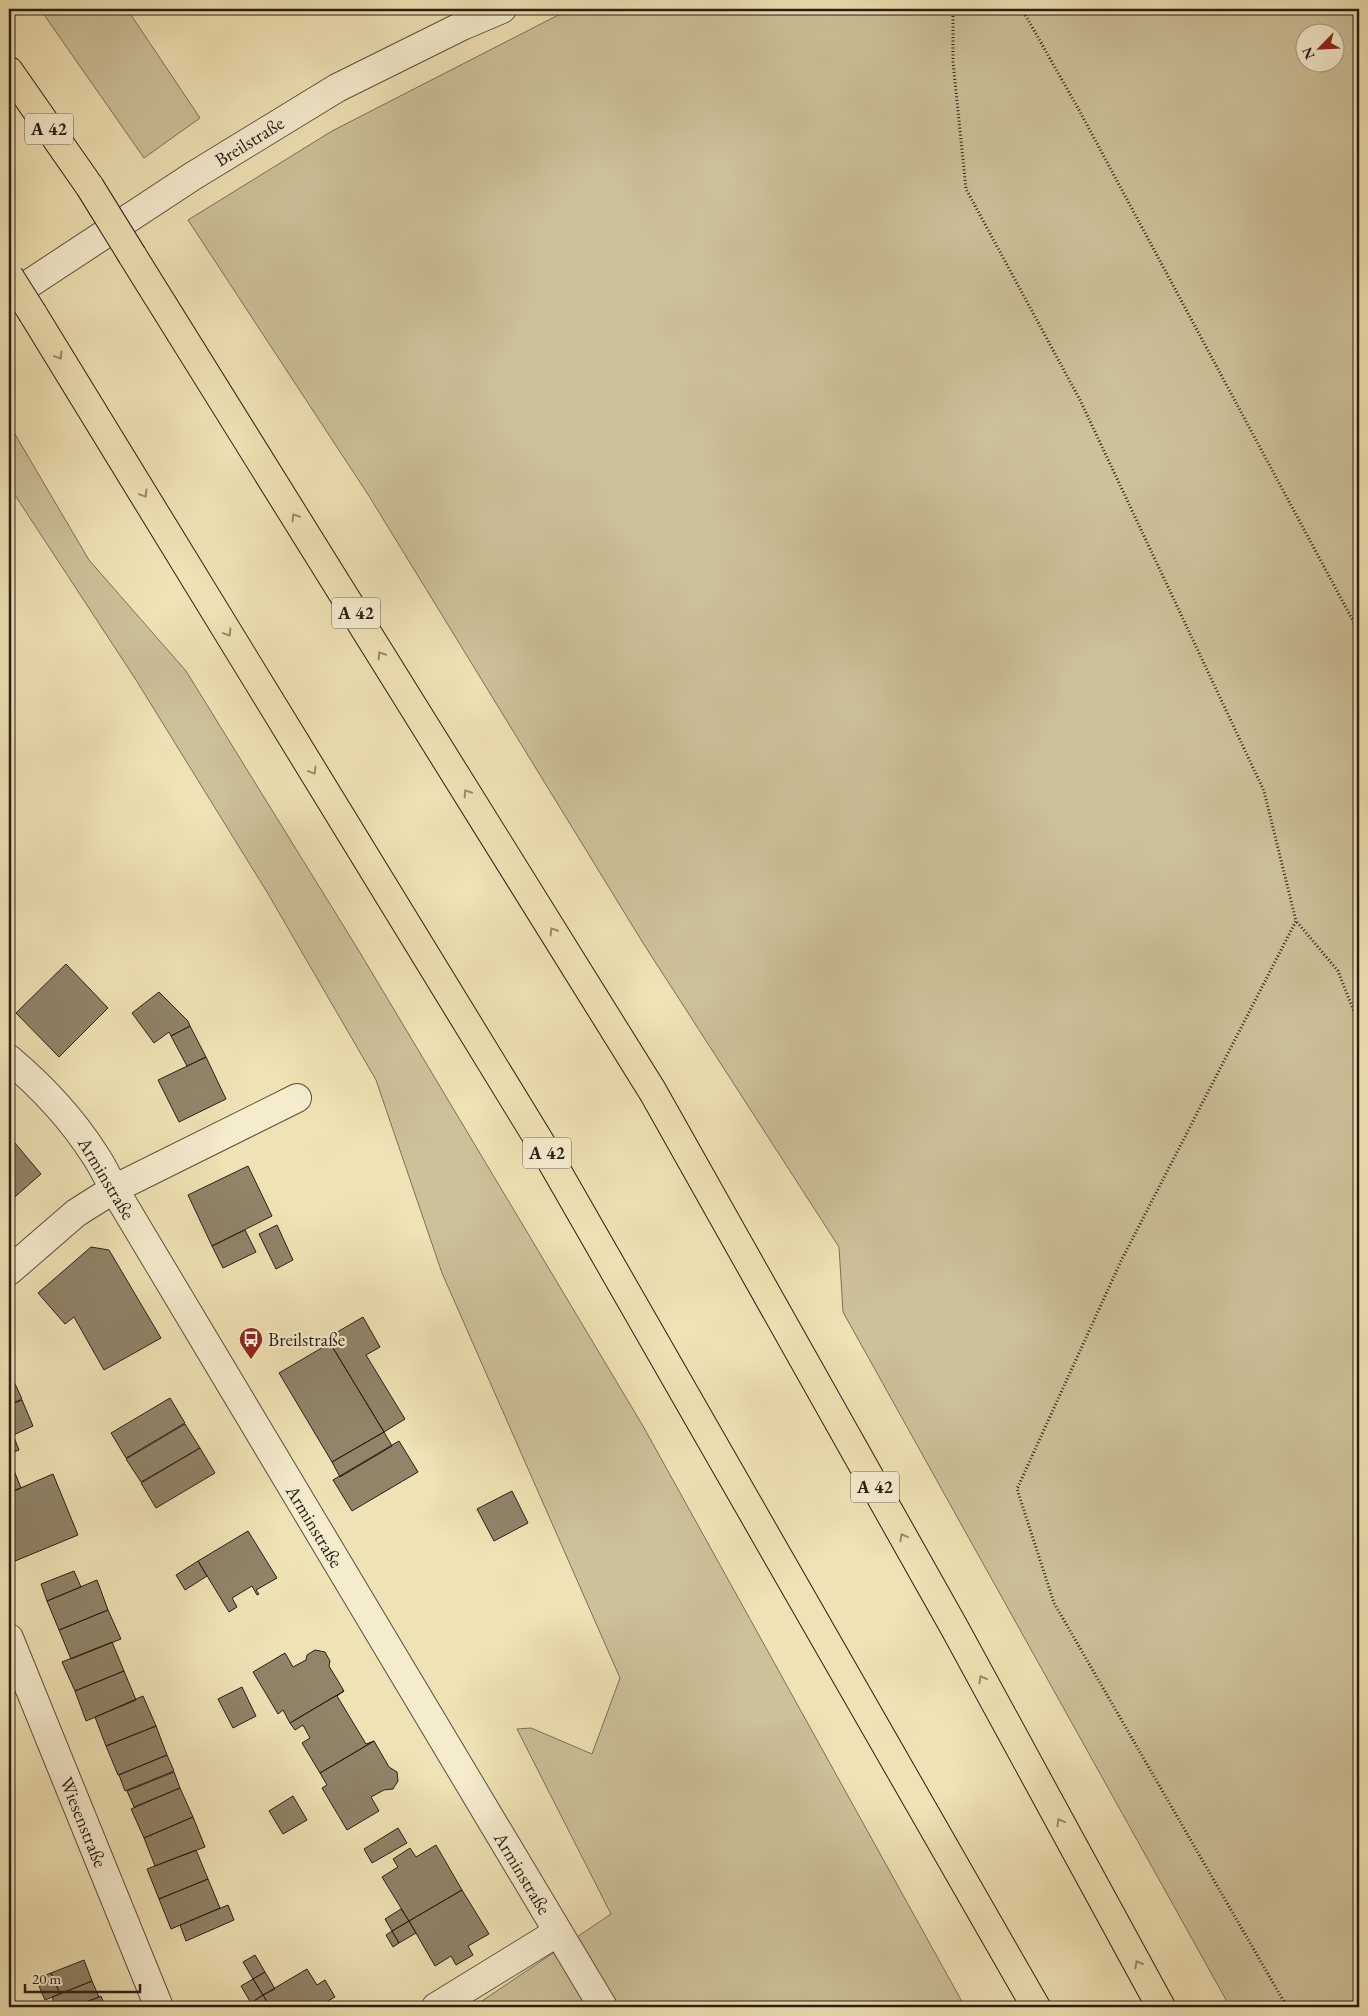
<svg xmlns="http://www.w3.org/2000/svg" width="1368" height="2016" font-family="'EB Garamond',serif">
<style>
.green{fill:#cdc199;stroke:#7b7058;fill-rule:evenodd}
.building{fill:#908469;stroke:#291e17}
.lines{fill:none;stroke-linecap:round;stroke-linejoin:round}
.street-casing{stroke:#5a4f3e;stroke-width:30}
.highway-casing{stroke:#291e17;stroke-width:30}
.path{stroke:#291e17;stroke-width:3;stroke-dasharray:1 2.5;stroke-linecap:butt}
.street{stroke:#f5ecce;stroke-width:28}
.highway{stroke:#efe2b4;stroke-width:28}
.highway-bridge-casing{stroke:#291e17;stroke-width:30;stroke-linecap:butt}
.highway-bridge{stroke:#efe2b4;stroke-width:28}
.oneway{stroke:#968a6d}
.labels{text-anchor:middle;stroke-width:4.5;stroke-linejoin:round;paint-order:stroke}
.shield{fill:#f5ecce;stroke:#665c4e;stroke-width:1}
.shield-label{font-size:18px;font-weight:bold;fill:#291e17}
.street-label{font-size:19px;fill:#291e17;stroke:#f5ecce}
.poi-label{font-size:19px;fill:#291e17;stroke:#f5ecce;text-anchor:start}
</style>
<rect width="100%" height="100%" fill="#efe2b4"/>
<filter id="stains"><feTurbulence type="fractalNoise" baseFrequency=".004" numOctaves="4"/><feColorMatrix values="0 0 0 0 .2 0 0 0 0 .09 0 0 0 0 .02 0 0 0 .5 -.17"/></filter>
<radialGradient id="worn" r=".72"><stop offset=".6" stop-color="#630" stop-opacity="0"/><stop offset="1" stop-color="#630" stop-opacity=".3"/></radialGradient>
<path class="green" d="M40,9H127L200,118L144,158Z
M570,9H1359V2007H1230L843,1312L839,1247L643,943L369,496L188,220L332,131ZM1336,32V62H1306V32Z
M9,424L89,560L186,671L359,951L643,1426L965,2007H473L611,1914L517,1729L531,1728L592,1754L620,1678L442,1273L376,1080L267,892L136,680L9,486Z"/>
<path class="building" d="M66,964L108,1008L59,1057L16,1013Z
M159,992L188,1021L190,1026L171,1036L169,1032L154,1043L132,1013Z
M190,1026L206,1057L187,1066L171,1036Z
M206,1057L226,1099L179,1122L158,1080Z
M9,1136L41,1174L9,1202Z
M248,1166L272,1216L212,1246L188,1195Z
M277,1225L293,1260L276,1269L259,1234Z
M245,1230L256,1252L223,1268L212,1246Z
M91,1247L109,1250L161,1338L104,1370L74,1317L65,1324L38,1293Z
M363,1317L380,1347L366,1355L405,1419L384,1432L327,1338Z
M330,1343L384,1432L332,1462L279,1373Z
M9,1373H10L22,1399L9,1405Z
M170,1398L185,1423L126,1458L111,1433Z
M22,1400L33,1426L9,1437V1405Z
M185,1424L200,1448L141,1482L126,1459Z
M384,1432L392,1446L340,1477L332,1462Z
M13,1435L19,1450L9,1454V1437Z
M399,1441L418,1472L352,1511L333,1480Z
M200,1448L215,1473L156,1508L141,1483Z
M9,1458L21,1488L9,1493Z
M53,1474L78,1535L15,1561L9,1547V1493Z
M512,1491L528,1523L494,1541L477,1509Z
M248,1531L277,1578L256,1590L259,1594L257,1595L252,1586L232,1598L237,1607L229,1612L198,1561Z
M198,1561L207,1576L185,1590L176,1575Z
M74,1571L81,1587L47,1601L41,1584Z
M97,1580L108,1610L59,1630L47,1601Z
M108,1610L121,1639L71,1659L59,1630Z
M112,1642L124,1671L75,1691L62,1662Z
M315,1650L325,1652L330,1661L329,1666L344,1691L290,1723L283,1710L278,1714L253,1672L285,1653L293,1667L306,1660L307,1655Z
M124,1671L136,1700L86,1721L75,1691Z
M242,1687L256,1716L233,1728L218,1699Z
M344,1691L337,1696L366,1744L374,1741L320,1773L302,1743L310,1738L303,1725L295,1730L290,1723Z
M143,1696L156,1726L106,1746L95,1717Z
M156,1726L167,1755L118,1775L106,1746Z
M374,1741L389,1767L397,1772L398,1781L393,1789L384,1790L371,1797L379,1811L347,1830L322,1788L327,1785L320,1773Z
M167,1755L174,1771L125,1791L119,1775Z
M174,1772L180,1788L134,1807L127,1791Z
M180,1788L193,1817L144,1838L131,1809Z
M293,1796L307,1820L283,1834L269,1811Z
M193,1817L205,1847L155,1866L144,1838Z
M398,1828L407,1843L372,1863L364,1849Z
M436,1845L462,1890L409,1921L382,1877L398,1867L393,1859L410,1848L416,1857Z
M196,1850L208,1879L159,1899L147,1869Z
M208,1879L220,1908L171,1929L159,1899Z
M462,1890L489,1934L468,1946L473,1955L456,1965L451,1956L435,1966L409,1921Z
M228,1905L234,1920L186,1941L180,1925Z
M401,1909L409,1921L392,1931L385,1919Z
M409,1921L416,1933L399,1943L392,1931Z
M392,1931L399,1943L393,1947L386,1935Z
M255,1955L265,1972L253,1979L243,1962Z
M84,1960L92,1981L60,1994L51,1973Z
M307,1969L317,1985L325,1980L335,1997L326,2002L330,2007H270L263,1995Z
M265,1972L275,1989L263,1995L253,1979Z
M51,1973L60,1994L45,2000L36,1979Z
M253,1979L263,1995L251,2003L241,1986Z
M92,1981L99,1997L73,2007H56L52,1997Z
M263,1995L270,2007H243L251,2003Z
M101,1996L105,2007H73L99,1997Z"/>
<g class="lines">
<g class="street-casing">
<path id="street" d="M9,297L193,176L337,88L462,26L502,9
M9,1059C41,1086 72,1119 95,1155C102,1165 108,1178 114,1189L603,2007
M9,1271L76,1213L114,1189L297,1098
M9,1638L159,2007
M436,2007L558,1932"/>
</g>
<g class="highway-casing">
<path id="highway" d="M9,71L90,187
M132,255L653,1092L954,1627L1161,2007
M33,314L545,1150L1036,2007"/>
</g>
<path class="path" d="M953,9V62L966,189L1080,400L1264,791L1296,921L1121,1261L1017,1489L1054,1603L1287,2007
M1022,9L1079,110L1359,632
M1297,922L1338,971L1359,1024"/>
<use href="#street" class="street"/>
<use href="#highway" class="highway"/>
<g class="highway-bridge-casing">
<path id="highway-bridge" d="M90,187L132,255
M9,276L33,314"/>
</g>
<use href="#highway-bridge" class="highway-bridge"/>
</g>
<defs><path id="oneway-chevron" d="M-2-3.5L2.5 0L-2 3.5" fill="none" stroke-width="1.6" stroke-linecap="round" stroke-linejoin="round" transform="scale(1.25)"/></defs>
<g class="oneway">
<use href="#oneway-chevron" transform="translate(59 356) rotate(59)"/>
<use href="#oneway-chevron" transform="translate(144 494) rotate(59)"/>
<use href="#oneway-chevron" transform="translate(295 517) rotate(-122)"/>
<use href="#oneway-chevron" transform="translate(228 633) rotate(59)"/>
<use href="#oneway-chevron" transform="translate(381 655) rotate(-122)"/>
<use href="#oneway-chevron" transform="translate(313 771) rotate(59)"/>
<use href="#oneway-chevron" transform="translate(467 793) rotate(-122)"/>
<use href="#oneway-chevron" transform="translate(553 931) rotate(-122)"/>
<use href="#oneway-chevron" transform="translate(903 1537) rotate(-119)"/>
<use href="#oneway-chevron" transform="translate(982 1679) rotate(-119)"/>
<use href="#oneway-chevron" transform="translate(1060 1822) rotate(-119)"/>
<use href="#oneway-chevron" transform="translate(1138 1964) rotate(-119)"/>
</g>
<defs>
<g id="bus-pin" transform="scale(1.25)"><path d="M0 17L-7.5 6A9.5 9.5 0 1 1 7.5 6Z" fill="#8f2418" stroke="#f5ecce"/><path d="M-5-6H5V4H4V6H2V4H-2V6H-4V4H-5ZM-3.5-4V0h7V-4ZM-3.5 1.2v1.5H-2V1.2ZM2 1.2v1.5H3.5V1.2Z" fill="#fff"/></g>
</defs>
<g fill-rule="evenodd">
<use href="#bus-pin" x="251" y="1339"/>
</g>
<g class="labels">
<g class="shield">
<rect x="25" y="113.5" width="48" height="31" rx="4"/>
<rect x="332" y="597.5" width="48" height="31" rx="4"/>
<rect x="523" y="1137.5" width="48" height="31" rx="4"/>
<rect x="851" y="1471.5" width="48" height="31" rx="4"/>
</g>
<g class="shield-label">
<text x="49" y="135">A 42</text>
<text x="356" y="619">A 42</text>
<text x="547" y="1159">A 42</text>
<text x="875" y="1493">A 42</text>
</g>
<g class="street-label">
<text transform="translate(249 141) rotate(-32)" y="7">Breilstraße</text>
<text transform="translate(107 1178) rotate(59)" y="7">Arminstraße</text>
<text transform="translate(315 1526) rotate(59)" y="7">Arminstraße</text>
<text transform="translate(84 1822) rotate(68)" y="7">Wiesenstraße</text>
<text transform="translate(523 1873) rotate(59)" y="7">Arminstraße</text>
</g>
<g class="poi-label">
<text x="268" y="1346">Breilstraße</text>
</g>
</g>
<rect width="1368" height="2016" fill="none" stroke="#efe2b4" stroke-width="30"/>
<rect x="10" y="10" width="1348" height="1996" fill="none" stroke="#291e17" stroke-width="2.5"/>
<rect x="15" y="15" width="1338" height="1986" fill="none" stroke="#291e17"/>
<g transform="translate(1320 48) rotate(246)"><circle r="24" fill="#f5ecce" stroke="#a39a85"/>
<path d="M0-4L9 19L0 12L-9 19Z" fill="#8f2418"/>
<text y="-8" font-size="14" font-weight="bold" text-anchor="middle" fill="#291e17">N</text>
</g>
<path d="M25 1984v8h115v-8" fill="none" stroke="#291e17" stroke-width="2.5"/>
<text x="32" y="1984" font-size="15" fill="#291e17" stroke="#f5ecce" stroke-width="4" paint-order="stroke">20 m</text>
<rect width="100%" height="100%" filter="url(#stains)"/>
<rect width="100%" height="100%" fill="url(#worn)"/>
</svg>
